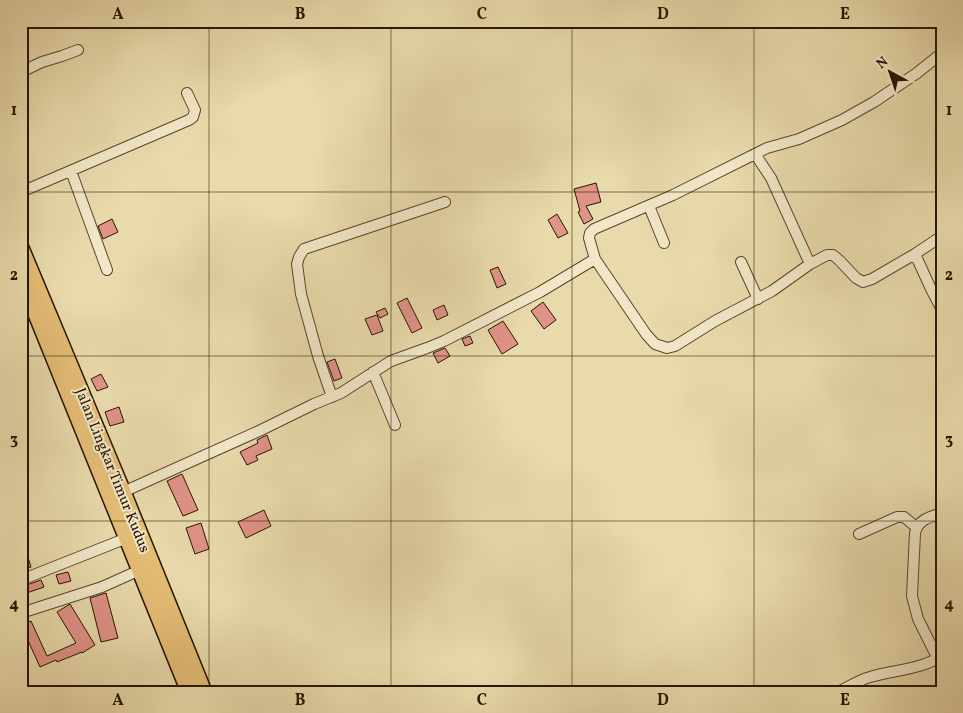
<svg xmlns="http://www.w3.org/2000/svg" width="963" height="713" font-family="Vollkorn,serif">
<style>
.building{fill:#e09388;stroke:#271500}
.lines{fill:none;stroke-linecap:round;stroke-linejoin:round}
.minor-casing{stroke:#58462b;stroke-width:12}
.highway-casing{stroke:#271500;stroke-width:18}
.minor{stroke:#f1e7c8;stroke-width:10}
.highway{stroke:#e4bd76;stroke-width:15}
.grid{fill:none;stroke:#271500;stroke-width:1;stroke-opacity:0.55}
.labels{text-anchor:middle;stroke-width:4;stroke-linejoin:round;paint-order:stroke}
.street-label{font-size:15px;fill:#271500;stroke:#f1e7c8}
.neatline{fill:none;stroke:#271500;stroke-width:2}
.grid-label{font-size:16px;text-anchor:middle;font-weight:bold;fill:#271500}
</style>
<rect width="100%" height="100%" fill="#e9daab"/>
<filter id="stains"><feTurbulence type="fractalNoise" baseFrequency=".004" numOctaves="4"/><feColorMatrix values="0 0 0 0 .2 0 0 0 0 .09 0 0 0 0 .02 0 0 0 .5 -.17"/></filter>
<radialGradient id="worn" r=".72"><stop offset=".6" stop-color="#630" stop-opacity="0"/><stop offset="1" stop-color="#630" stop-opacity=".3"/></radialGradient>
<path class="building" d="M596,183L601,202L586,206L593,219L584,224L578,212L580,211L574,189Z
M557,214L568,233L558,238L548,220Z
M112,219L118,232L103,239L98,226Z
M498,267L506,284L497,288L490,270Z
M407,298L422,328L412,333L397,303Z
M543,302L556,320L544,329L531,311Z
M444,305L448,315L437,320L433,310Z
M385,308L388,314L380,318L376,312Z
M377,315L383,331L372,335L365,319Z
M503,321L518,344L502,354L488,330Z
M470,336L473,343L465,346L462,339Z
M445,348L450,356L438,363L433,353Z
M335,359L342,378L334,381L327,362Z
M101,374L108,387L97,391L91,379Z
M119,407L124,422L110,426L105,412Z
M267,435L272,449L256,456L258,460L247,465L240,452L258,443L257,440Z
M182,474L198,510L183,516L167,481Z
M264,510L271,526L246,538L238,522Z
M201,523L209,549L195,554L186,528Z
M27,554L31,567L21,570V556Z
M68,572L71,581L59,584L56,575Z
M41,580L44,587L21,595V587Z
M106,593L118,638L101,642L90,598Z
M70,604L95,645L82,653V652L57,662L56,660L40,667L21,625L31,621L47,656L76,643L57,612Z"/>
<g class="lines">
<g class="minor-casing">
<path id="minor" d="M942,53L917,73L874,102L842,120L799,139L767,148L673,195L594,229L590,233L589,238L595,259L646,334L655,344L667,348L675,346L715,321L772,291L810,264L827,255H833L839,260L856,278L863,282L872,279L915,254L942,236
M21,72L42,62L62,56L78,50
M755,154L771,178L810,264
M71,171L107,270
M21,192L189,120L193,117L195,110L187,93
M649,206L664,243
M915,254L931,289L942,310
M741,262L758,299
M373,372L395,425
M332,397L318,356L301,294L297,264L299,257L304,249L445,202
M123,492L259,431L314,404L341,393L391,361L427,348L444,341L540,292L595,259
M942,513C929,517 918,520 915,533L912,596L918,619L942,667
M859,534L897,517H904L916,527
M21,580L127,538
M21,613L102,587L140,570
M857,683L863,692
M838,692C848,687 859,680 870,677C892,670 923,670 942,655"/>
</g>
<g class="highway-casing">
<path id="highway" d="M21,248L123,492L204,692
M21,277L189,692"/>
</g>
<use href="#minor" class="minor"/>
<use href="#highway" class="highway"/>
</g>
<path class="grid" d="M209,21V692M391,21V692M572,21V692M754,21V692M21,192H942M21,356H942M21,521H942"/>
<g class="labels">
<g class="street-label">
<text transform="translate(113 470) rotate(68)" y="5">Jalan Lingkar Timur Kudus</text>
</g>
</g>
<rect width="963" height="713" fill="none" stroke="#e9daab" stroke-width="55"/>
<g transform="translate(890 72) rotate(320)" stroke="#f1e7c8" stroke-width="4" paint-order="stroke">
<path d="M0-4L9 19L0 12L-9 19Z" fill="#271500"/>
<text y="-8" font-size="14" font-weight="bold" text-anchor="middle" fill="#271500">N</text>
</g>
<rect x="28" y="28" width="908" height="658" class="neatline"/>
<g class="grid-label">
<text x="118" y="19">A</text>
<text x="300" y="19">B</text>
<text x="482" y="19">C</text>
<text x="663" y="19">D</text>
<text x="845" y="19">E</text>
<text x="14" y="115">1</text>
<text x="949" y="115">1</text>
<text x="14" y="280">2</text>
<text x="949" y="280">2</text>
<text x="14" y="444">3</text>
<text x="949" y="444">3</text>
<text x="14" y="609">4</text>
<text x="949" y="609">4</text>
<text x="118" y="705">A</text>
<text x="300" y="705">B</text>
<text x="482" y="705">C</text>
<text x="663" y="705">D</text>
<text x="845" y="705">E</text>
</g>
<rect width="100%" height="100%" filter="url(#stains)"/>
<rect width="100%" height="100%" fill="url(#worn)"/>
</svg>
